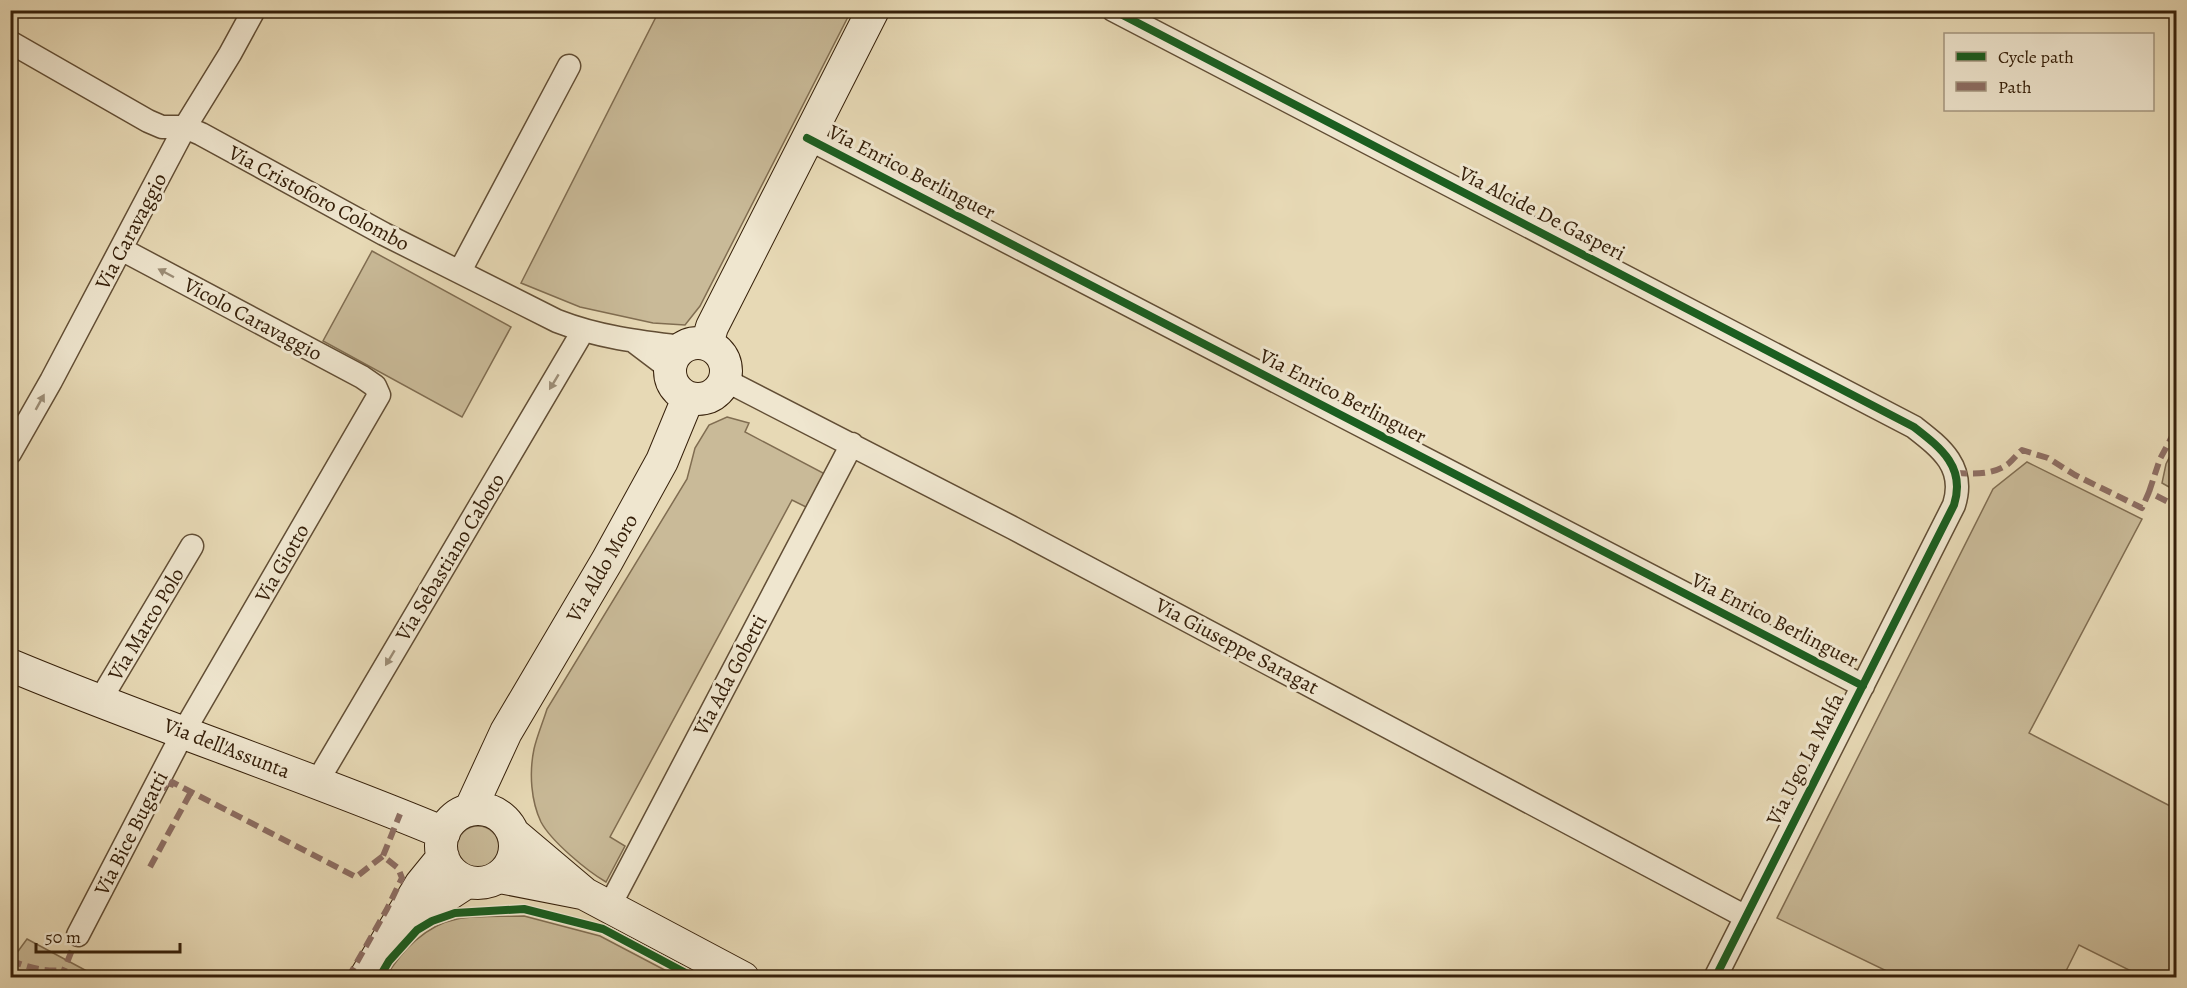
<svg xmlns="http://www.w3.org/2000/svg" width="2187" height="988" font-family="Alegreya,serif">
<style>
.green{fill:#c9ba98;stroke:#806d51;stroke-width:1.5}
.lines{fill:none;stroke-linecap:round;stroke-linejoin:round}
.street-casing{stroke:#624e35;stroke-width:25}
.secondary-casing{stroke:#36200a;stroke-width:34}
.street{stroke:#efe6cf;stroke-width:22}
.secondary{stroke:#efe6cf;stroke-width:32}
.quiet{stroke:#8d6e63;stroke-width:6;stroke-dasharray:12 6;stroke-linecap:butt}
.cycleway-casing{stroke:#efe6cf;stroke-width:11}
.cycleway{stroke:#1b5e20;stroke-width:8}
.oneway{fill:#9c8d76}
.labels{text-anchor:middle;stroke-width:6;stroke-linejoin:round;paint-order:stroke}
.street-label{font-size:21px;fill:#36200a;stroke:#efe6cf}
</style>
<rect width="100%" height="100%" fill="#e7d9b5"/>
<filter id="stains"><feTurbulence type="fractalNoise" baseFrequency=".00333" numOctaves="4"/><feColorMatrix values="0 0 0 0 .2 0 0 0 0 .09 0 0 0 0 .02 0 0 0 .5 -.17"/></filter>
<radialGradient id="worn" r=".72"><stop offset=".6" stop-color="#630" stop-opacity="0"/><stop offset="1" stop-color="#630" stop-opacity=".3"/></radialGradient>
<path class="green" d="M659,11H851L700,306L685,325L653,323L580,307L521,283Z
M372,251L511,327L462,417L323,341Z
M727,417L749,423L745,432L825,474L806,507L792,500L610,837L625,846L606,882C587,871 551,841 541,822C531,801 529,773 534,749C537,736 543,722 547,709L687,479L695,448L709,425Z
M2176,444V491L2162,483L2166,464Z
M2027,462L2142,519L2029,733L2176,809V977H2143L2079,945L2063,977H1899L1777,918L1993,489Z
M457 847a21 21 0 1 1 42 0a21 21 0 1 1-42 0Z
M524,916L600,936L678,977H386C401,951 426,925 457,919C478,915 502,917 524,916Z
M27,939L98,977H21L11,972V952L16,954Z"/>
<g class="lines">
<g class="street-casing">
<path id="street" d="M1113,10L1914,427C1941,448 1966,467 1954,505L1715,978
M10,42L148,121L162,127H185L201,134L384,234L557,321C598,337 639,342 682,347
M807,138L1863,686
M460,271L569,66
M636,343L669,368
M725,380L1013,528L1746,917
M10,453L51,381L185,127L230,54L254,10
M99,702L192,546
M317,782L583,331
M609,907L852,444
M78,935L184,731L379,395L375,386L362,377L121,249"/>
</g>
<g class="secondary-casing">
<path id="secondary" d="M670 371a28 28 0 1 1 56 0a28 28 0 1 1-56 0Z
M707,344L712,327L873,10
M10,665C153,725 301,773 444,833
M441 846a37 37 0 1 1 74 0a37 37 0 1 1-74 0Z
M470,810L506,732L607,561L662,461L688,398
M514,834L585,894L743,978
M500,877L582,893
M403,924L467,882
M365,978L421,884L443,857"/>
</g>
<use href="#street" class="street"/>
<use href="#secondary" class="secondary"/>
<path class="quiet" d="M1955,473C1973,474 1993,475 2008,464C2013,460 2017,454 2022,450L2048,458L2075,475L2142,508L2149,492L2176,506
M2149,492L2160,459L2176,429
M156,783L169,790L172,782L356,877L383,856
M150,867L191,792
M10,960C29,968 45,972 64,970
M69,978L64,970L78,935
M348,978L387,909L402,878L398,868L383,856L400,814"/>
<g class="cycleway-casing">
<path id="cycleway" d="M1113,10L1914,427C1941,448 1966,467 1954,505L1715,978
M807,138L1863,686
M379,978L389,961L417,930L432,921L455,913L524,909L603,929L695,978"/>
</g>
<use href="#cycleway" class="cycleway"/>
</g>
<defs><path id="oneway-solid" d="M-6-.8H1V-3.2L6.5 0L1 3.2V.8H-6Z" transform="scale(1.5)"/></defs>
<g class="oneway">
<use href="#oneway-solid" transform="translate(166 273) rotate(-152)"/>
<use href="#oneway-solid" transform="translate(554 382) rotate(121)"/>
<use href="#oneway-solid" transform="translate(40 402) rotate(-61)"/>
<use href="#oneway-solid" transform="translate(390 658) rotate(121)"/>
</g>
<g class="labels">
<g class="street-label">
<text transform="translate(912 172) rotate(27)" y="7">Via Enrico Berlinguer</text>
<text transform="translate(319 198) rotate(28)" y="7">Via Cristoforo Colombo</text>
<text transform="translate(1542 213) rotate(27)" y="7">Via Alcide De Gasperi</text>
<text transform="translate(131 231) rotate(-62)" y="7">Via Caravaggio</text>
<text transform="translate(253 319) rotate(28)" y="7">Vicolo Caravaggio</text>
<text transform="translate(1343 396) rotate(27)" y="7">Via Enrico Berlinguer</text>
<text transform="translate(450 557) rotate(-59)" y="7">Via Sebastiano Caboto</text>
<text transform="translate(282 563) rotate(-60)" y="7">Via Giotto</text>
<text transform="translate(602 568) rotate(-60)" y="7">Via Aldo Moro</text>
<text transform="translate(1775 620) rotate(27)" y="7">Via Enrico Berlinguer</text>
<text transform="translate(146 624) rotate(-59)" y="7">Via Marco Polo</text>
<text transform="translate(1237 646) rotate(28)" y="7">Via Giuseppe Saragat</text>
<text transform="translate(730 675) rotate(-62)" y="7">Via Ada Gobetti</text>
<text transform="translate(227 748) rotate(21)" y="7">Via dell'Assunta</text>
<text transform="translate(1805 759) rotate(-63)" y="7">Via Ugo La Malfa</text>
<text transform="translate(131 833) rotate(-63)" y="7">Via Bice Bugatti</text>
</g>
</g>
<rect width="2187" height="988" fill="none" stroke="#e7d9b5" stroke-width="36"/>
<rect x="12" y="12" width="2163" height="964" fill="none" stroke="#36200a" stroke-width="3"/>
<rect x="18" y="18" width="2151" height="952" fill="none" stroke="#36200a" stroke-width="1.5"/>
<rect x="1944" y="33" width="210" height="78" fill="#efe6cf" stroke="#a59780" stroke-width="1.5"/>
<rect x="1956" y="52" width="30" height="9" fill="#1b5e20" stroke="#a59780" stroke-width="1.5"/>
<text x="1998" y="63" font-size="18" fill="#36200a">Cycle path</text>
<rect x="1956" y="82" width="30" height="9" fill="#8d6e63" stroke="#a59780" stroke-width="1.5"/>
<text x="1998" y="93" font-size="18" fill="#36200a">Path</text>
<path d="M36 943v9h144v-9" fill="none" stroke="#36200a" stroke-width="3"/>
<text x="45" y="943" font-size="18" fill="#36200a" stroke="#efe6cf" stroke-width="4.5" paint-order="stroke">50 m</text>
<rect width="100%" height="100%" filter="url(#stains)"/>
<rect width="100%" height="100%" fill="url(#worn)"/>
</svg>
